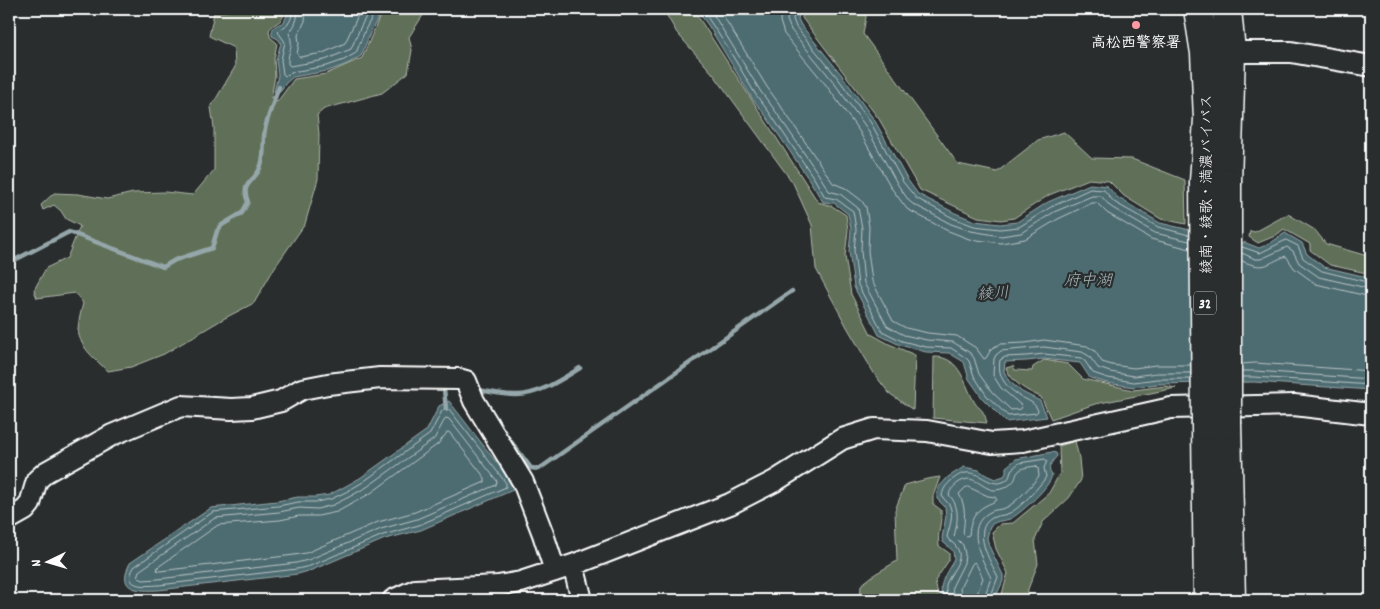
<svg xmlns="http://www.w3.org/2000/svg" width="1380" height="609" font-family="Dekko,'Klee One',sans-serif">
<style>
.green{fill:#606f58;stroke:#b0b7ac}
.water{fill:#4e6c71;stroke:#95a7aa}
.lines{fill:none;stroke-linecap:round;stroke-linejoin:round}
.shore{stroke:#b8c4c6;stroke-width:1}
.stream{stroke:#95a7aa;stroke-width:4.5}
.minor-casing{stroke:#fff;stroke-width:24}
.highway-casing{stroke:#fff;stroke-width:31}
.minor{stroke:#2a2d2e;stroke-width:20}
.highway{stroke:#2a2d2e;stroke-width:28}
.highway-bridge-casing{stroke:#fff;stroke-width:31;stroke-linecap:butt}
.highway-bridge{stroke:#2a2d2e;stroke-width:28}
.poi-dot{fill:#ff9aa2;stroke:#2a2d2e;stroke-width:2}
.labels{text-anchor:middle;stroke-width:4.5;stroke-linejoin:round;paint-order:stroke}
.shield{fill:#2a2d2e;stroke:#bfc0c0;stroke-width:1}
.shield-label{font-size:14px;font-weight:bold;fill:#fff}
.poi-label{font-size:15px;font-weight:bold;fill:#fff;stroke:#2a2d2e}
.street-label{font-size:15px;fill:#fff;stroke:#2a2d2e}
.water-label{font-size:16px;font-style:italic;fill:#a6b6b8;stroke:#2a2d2e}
</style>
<rect width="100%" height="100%" fill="#2a2d2e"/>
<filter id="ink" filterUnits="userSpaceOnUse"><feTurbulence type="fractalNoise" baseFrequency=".02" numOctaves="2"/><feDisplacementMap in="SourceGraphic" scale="10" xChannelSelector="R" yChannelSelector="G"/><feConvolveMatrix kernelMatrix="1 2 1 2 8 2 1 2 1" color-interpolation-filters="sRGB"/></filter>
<g filter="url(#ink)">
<path class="green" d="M244,9H284C284,24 277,20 269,30L270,37L277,43L274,59L275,76L271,98L277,102L294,79L326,74L362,58L380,16L385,9H427L409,37L412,50L408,73L382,93L324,109L317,115L319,134L318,179L305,224L275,267L254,303L223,319L164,354L131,367L108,371C96,360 80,348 78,330C78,322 81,312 83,303L75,293L37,298L34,290L46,268L67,258L80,226L66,219L61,211L54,205L43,210L41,205L54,193L78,194L107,199L133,193L165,192L193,195L214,170V128L211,107L235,67L234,48L209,36L214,13Z
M663,9H693L818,202L832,206L846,215L848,230L845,256L851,294L871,334L889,344L915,355L913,410L889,393L875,375L847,327L816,269L812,225L793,183L714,75L677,33Z
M804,9H865L866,17L863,34L958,164L997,172L1038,140L1064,132L1092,158L1132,159L1185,180L1186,224L1161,219L1124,196L1109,181L1089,179L1049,195L1014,218L1001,220L978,217L920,190L879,119L802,18Z
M1288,214L1315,230L1326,244L1371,257V274L1330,265L1310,250V244L1284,229L1275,236L1258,243L1249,237L1250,231L1255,232Z
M934,357C961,356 964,385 975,403C977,407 981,408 983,412C985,415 986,419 987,423L933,418Z
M1044,360L1068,364L1083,379L1133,390L1166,386L1176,388L1095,404L1051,419L1041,397C1028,392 1011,382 1006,368L1013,366L1015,370L1032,371L1033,367Z
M1075,441L1079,458L1081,480L1069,498L1043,522L1035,540L1038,564L1028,589L1027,600H1004L1002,594L1008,573L996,549L992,532L1000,524L1013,523L1049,493L1060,473L1059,446Z
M940,477L933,496V504L941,510C942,524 937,532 939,546L949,553V560L935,581L939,600H860L861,585L875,574L897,561L895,510L905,485L927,479Z"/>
<path class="water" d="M287,9H383L371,31L361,56L347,64L328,71L293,77L286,83L279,93L274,92L278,75L276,60L281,43L278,39L272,36C271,26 276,26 284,22L287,15Z
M696,9H801L798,19L801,25L841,74L875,121L907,179L918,194L955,213L975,221L1000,224L1017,222L1048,202L1090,184L1107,186L1117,197L1160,223L1246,243L1259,248L1269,244L1285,233L1302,243L1307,254L1324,267L1371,278V390L1254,382L1157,384L1134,387L1107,383L1090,378L1080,363L1044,359L1027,361L1005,362L1004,371L1009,381L1022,392L1040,401L1047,417L1006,422L983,399L969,379L964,362L949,353L926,352L900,345L879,335L854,287L849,251L851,229L848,214L834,203L823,202L810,181L765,115L752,98L708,25Z
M449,401L511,481L513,490L421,530L385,539L312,570L298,574L159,590C138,591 116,591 130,563L211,508L277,501L298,497H315L329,495L344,487L360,478L427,430L439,406Z
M1052,452L1056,453L1057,456C1052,462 1046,468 1052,475C1050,487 1023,511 1012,518C1004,522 998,519 990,526L987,538L989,546L1003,575V581L997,594L999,600H944C936,585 947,573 954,559L953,551L943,542L942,538L946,516L945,507L937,499V492L939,487L948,477L964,467L979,470L986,475L995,479L1004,476L1006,473V467L1016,459Z"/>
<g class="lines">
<path class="shore" d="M292,9C292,25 287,23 278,32L285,42L281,60L283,74L285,76L292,72L327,66L344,60L356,53L366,28L377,9
M298,9C298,19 295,26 289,33C295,48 287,51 288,64L290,66L325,60L351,49L361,26L370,9
M306,9L305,21L298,35L299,44L297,54L300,57L323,53L345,43L361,9
M702,9L729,50L756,95L769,112L814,178L825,197L836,199L853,211L856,229L854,251L858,285L882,331L902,341L926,347L951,348L966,358L969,361L974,376L987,396L1008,416L1036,413L1038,411C1035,402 1028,401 1020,396C1006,387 997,377 1000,360L1005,357L1026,356L1044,354L1081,358L1084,360L1093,373L1108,378L1134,382L1157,379H1191
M710,9L761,92L774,109L819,175L829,191L840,194L858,208L862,228L861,251L864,283L887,326L904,335L927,340L953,342L970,353L974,358L979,374L992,392L1011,410L1021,409L1022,406L1001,388L993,375L994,359L996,355L1001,351L1044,347L1082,352L1089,356L1098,368L1110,372L1134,376L1157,373H1191
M719,9L767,87L780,105L833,183L845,188L861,200L866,207L869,227L868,251L872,281L893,321L906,328L928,333L957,336L976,348L984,359L986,358L992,348L1000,344L1025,343L1044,340L1087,346L1095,351L1102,362L1112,365L1134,368L1156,365H1191
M781,9L780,21L784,34L826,85L859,131L892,189L907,209L946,230L969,239L1001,243L1025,239L1058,219L1092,203H1097L1107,213L1151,239L1190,249
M789,9L787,20L791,30L832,80L866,127L898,185L909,201L913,204L951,224L971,231L1001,236L1021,233L1054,212L1092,196H1101L1111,207L1155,233L1189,241
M796,9L793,19L796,27L837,77L871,123L903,182L916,198L953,218L974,226L1000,229L1019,227L1051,207L1090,189L1104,190L1114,202L1158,227L1189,235
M1242,247L1260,253L1286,240L1298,246L1303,258L1322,271L1371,283
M1242,253L1255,259H1261L1287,247L1293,251L1299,263L1319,277L1371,289
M1242,261C1266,271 1265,264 1286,256L1294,268L1316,284L1371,297
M1242,364L1255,363L1371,371
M1242,371H1255L1371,379
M1242,377H1254L1371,385
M447,408L449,409L506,483V487L419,525L383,535L310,566L297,569L159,585C144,586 122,588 134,567L213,512L278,506L298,502H316L331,499L346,492L363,482L430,434L442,411Z
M446,418L449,419L497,481L496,485L417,519L381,529L308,560L296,563L158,579L143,580L137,577L139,571L215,518L279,512L299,508L317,509L333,505L349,497L367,487L434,439Z
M448,432L450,433L485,478V482L415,512L378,522L306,553L294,555L160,571L157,570L158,567L218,525L280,520L299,516H318L337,512L371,493L438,444Z
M968,487L988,496L995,497L997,500C993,503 990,503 985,506C974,512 970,522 969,535L966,536L963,533C965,519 966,506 959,494L965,488Z
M948,600C948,595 945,590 946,585C949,574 965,560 957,548C955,543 949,542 947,537C949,527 954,517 950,506C948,502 944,500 942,496C943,489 946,485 952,480C956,477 961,473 966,473C980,471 989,487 1003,482C1009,480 1010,476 1011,470L1019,463L1045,459L1047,461L1044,468L1046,477C1040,486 1018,511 1007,514C1002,516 997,515 992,518C971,530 990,561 998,577L992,593L993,600
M954,600L952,587L964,563L965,554L963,545L954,536C958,522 960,506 949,495C950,490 953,487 958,483C974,472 980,488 994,490C1002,490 1011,486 1015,479C1016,477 1016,474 1018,472C1021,467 1031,467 1036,466L1038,468L1039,476C1033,484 1014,505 1005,508C1000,510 995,509 990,512C963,526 982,559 991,578L986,592V600
M962,600L960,588L972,564L974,562L976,564L983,578L978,591L979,600"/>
<path class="stream" d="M9,263L69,232L163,267L175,260L212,248L217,231L222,225L242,213L248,202C240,182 254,183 260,168C266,156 262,141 265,129C268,115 274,101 279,87
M479,390C491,392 503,395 515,395C537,396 562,379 580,368
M446,409L444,389L446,387H448
M503,431L531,468L539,469L792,291
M938,600L947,595"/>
<g class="minor-casing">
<path id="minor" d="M1217,52H1291L1371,66
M9,519L25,510L30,504L37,480L46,472L112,435L181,406L231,409L252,408L281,401L302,389L328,384L380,378L459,379L466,381L474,401L523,482L543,534L555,571
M573,565L582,600
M393,600L415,590L498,586L521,582L573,565L730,504L775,481L842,439L874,429L927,431L992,443L1023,441L1171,408L1294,405L1371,414"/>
</g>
<g class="highway-casing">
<path id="highway" d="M1198,9L1205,53L1208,119L1204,182
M1227,182L1231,52L1227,9
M1227,424L1231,600
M1206,425L1208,600"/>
</g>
<use href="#minor" class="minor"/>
<use href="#highway" class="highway"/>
<g class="highway-bridge-casing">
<path id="highway-bridge" d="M1204,182L1206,425
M1227,182V424"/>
</g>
<use href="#highway-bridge" class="highway-bridge"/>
</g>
</g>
<circle class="poi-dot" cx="1136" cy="25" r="5"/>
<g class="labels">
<rect class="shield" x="1194" y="291.5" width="22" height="23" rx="4"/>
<g class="shield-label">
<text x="1205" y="308">32</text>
</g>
<g class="poi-label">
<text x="1136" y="47">高松西警察署</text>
</g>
<g class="street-label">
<text transform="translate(1206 184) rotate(-90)" y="5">綾南・綾歌・満濃バイパス</text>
</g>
<g class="water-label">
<text x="1088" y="285">府中湖</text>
<text transform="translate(993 292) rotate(-4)" y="6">綾川</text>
</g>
</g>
<rect width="1380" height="609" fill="none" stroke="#2a2d2e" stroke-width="30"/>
<rect x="15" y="15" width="1350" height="579" fill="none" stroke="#fff" stroke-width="2" filter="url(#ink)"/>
<g transform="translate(48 562) rotate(265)" stroke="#2a2d2e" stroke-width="4" paint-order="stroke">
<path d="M0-4L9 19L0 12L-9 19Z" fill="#ffffff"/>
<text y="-8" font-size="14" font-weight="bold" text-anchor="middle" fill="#ffffff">N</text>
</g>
</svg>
